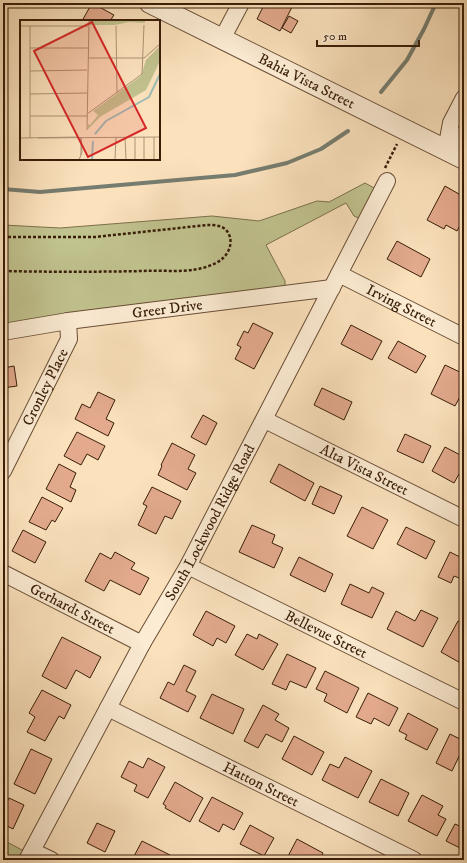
<svg xmlns="http://www.w3.org/2000/svg" width="467" height="863" font-family="'IM FELL DW Pica',serif">
<style>
.green{fill:#c1c38f;stroke:#7c704c}
.lines{fill:none;stroke-linecap:round;stroke-linejoin:round}
.stream{stroke:#767d70;stroke-width:4}
.building{fill:#e3aa8d;stroke:#381d08}
.minor-casing{stroke:#694e35;stroke-width:18}
.tertiary-casing{stroke:#694e35;stroke-width:22}
.path{stroke:#381d08;stroke-width:2.5;stroke-dasharray:3 2;stroke-linecap:butt}
.minor{stroke:#fcecd4;stroke-width:16}
.tertiary{stroke:#fcecd4;stroke-width:20}
.labels{text-anchor:middle;stroke-width:3;stroke-linejoin:round;paint-order:stroke}
.street-label{font-size:15px;fill:#381d08;stroke:#fcecd4}
.inset-river{fill:none;stroke:#9fbdb6;stroke-width:2}
.inset-road{fill:none;stroke:#ad9375;stroke-width:1}
.view{fill:#d62828;fill-opacity:0.15;stroke:#d62828;stroke-width:2}
.inset-edge{fill:none;stroke:#381d08;stroke-width:2}
</style>
<rect width="100%" height="100%" fill="#fbe2bd"/>
<filter id="stains"><feTurbulence type="fractalNoise" baseFrequency=".005" numOctaves="4"/><feColorMatrix values="0 0 0 0 .2 0 0 0 0 .09 0 0 0 0 .02 0 0 0 .5 -.17"/></filter>
<radialGradient id="worn" r=".72"><stop offset=".6" stop-color="#630" stop-opacity="0"/><stop offset="1" stop-color="#630" stop-opacity=".3"/></radialGradient>
<path class="green" d="M365,183L376,189L361,219L354,216L346,203L266,245L285,281V288L3,326V225L60,228L212,216L259,221L317,201L329,202Z
M3,840L24,851L19,860H3Z"/>
<g class="lines">
<path class="stream" d="M381,92L407,60L424,29L436,3
M3,189L40,192L235,175L287,163L321,149L348,131"/>
</g>
<path class="building" d="M92,3L114,15L110,21H82Z
M265,3H285L292,7L280,31L257,19Z
M289,16L298,21L291,33L282,28Z
M445,186L464,197V218L457,231L446,225L444,229L427,220Z
M397,241L430,259L421,277L387,259Z
M253,323L273,333L254,369L235,359L241,347L237,345L244,331L248,333Z
M351,325L382,341L372,360L341,344Z
M398,341L426,356L416,373L388,358Z
M445,365L464,374V392L463,391L455,406L431,394Z
M14,366L17,386L3,388V368Z
M322,388L352,402L344,420L314,405Z
M98,392L115,400L106,419L114,423L108,436L75,419L82,404L90,408Z
M203,415L217,423L206,445L191,437Z
M77,432L105,446L98,460L87,454L81,465L64,456Z
M405,434L431,446L423,463L397,451Z
M172,443L195,455L188,469L196,473L187,490L158,475L162,466L161,465Z
M445,447L464,457V465L454,483L432,471Z
M59,464L76,473L70,487L76,490L71,502L46,489Z
M279,464L314,483L305,501L270,482Z
M320,486L342,496L334,514L312,504Z
M152,487L181,501L172,519L165,516L156,534L138,525L147,506L143,504Z
M42,497L63,508L55,522L52,520L46,530L29,522Z
M362,507L388,520L373,549L347,536Z
M252,525L275,535L272,543L283,548L274,568L239,552Z
M406,527L435,541L426,559L397,544Z
M23,530L46,542L35,563L12,551Z
M115,552L135,563L131,569L149,578L140,595L110,580L104,591L85,581L100,553L111,559Z
M450,552L464,559V580L454,576L451,583L438,577Z
M299,557L333,574L325,592L290,575Z
M350,584L369,593L372,587L384,593L372,618L341,604Z
M421,610L438,618L423,647L387,629L396,611L415,621Z
M206,611L235,626L226,643L217,638L213,646L193,635Z
M458,621L464,624V665L441,652Z
M247,634L257,639L259,634L278,644L263,670L235,655Z
M62,637L101,657L90,678L76,670L66,689L42,676Z
M287,654L316,668L306,688L290,681L286,690L272,684Z
M184,665L196,671L186,691L196,696L188,712L160,698L168,682L174,685Z
M325,671L359,688L347,713L324,701L327,694L316,689Z
M42,690L71,705L64,719L59,716L45,741L27,732L35,717L29,713Z
M368,693L398,708L389,726L374,718L371,724L356,717Z
M212,694L244,709L233,734L200,718Z
M263,705L279,714L275,720L289,728L282,742L266,734L258,748L244,741Z
M408,713L438,729L427,750L405,739L407,735L399,731Z
M450,734L464,741V746L452,771L436,763Z
M294,736L324,752L312,775L282,759Z
M31,749L52,759L35,794L14,784Z
M345,757L372,771L358,798L322,780L330,764L339,768Z
M148,758L165,767L148,798L134,791L137,785L121,777L129,761L143,768Z
M381,779L409,793L398,816L369,802Z
M175,782L203,798L190,822L165,808L166,806L163,804Z
M422,795L443,806L438,815L446,819L437,836L408,821Z
M212,797L243,813L234,830L223,824L219,832L199,821Z
M9,798L24,805L13,829L3,824V810Z
M97,823L115,831L105,852L87,843Z
M455,824L464,828V850L446,841Z
M250,825L274,838L264,856L240,844Z
M297,839L323,853L320,860H286Z
M142,841L170,855L167,860H132Z"/>
<g class="lines">
<g class="minor-casing">
<g id="minor">
<path d="M222,39L241,3"/>
<path d="M446,150L451,123L464,98"/>
<path d="M446,150L464,134"/>
<path id="s1" d="M339,274L464,337"/>
<path id="s2" d="M3,332L68,321L332,288"/>
<path id="s3" d="M265,420L464,519"/>
<path id="s4" d="M3,471L69,339L68,321"/>
<path id="s5" d="M188,566L464,702"/>
<path id="s6" d="M3,573L142,644"/>
<path id="s7" d="M108,708L414,860"/>
<path d="M32,851L51,860"/>
<path id="s8" d="M27,860L142,644L188,566L387,181"/>
</g>
</g>
<g class="tertiary-casing">
<g id="tertiary">
<path id="s9" d="M150,3L464,159"/>
</g>
</g>
<path class="path" d="M385,168L397,144
M3,237H95L207,225C213,225 220,225 225,229C234,237 231,251 223,258C216,265 201,269 192,270C176,272 159,270 143,271C96,272 50,272 3,271"/>
<use href="#minor" class="minor"/>
<use href="#tertiary" class="tertiary"/>
</g>
<g class="labels">
<g class="street-label">
<text dy="5" stroke="none"><textPath href="#s9" startOffset="175">Bahia Vista Street</textPath></text>
<text dy="5" stroke="none"><textPath href="#s1" startOffset="70">Irving Street</textPath></text>
<text dy="5" stroke="none"><textPath href="#s2" startOffset="166">Greer Drive</textPath></text>
<text dy="5" stroke="none"><textPath href="#s4" startOffset="94">Cronley Place</textPath></text>
<text dy="5" stroke="none"><textPath href="#s3" startOffset="111">Alta Vista Street</textPath></text>
<text dy="5" stroke="none"><textPath href="#s8" startOffset="384">South Lockwood Ridge Road</textPath></text>
<text dy="5" stroke="none"><textPath href="#s6" startOffset="78">Gerhardt Street</textPath></text>
<text dy="5" stroke="none"><textPath href="#s5" startOffset="154">Bellevue Street</textPath></text>
<text dy="5" stroke="none"><textPath href="#s7" startOffset="171">Hatton Street</textPath></text>
</g>
</g>
<g transform="translate(20 20)">
<rect width="140" height="140" fill="#fbe2bd"/>
<path d="M69,0H125V3L109,2L95,5H69ZM140,26V41L126,70L80,97L68,109V104L70,105L78,95L73,91L121,56L126,40Z" fill="#c1c38f"/>
<path class="inset-river" d="M75,114L86,101L129,77L140,54M72,140L73,121"/>
<path class="inset-road" d="M0,6H68M10,6V118M96,6L97,73M10,28H68M68,38H124L140,24M10,51L67,50M10,74L67,73M67,94L122,54L124,5M10,96H67M67,110L69,0M105,117L106,140M115,117V140M124,117V140M0,118L58,117M18,118L140,117M61,135V118M59,140L62,132L61,118M95,140L96,117M134,140V117"/>
<path class="view" d="M72,2L126,108L68,137L14,31Z"/>
<rect width="140" height="140" class="inset-edge"/>
</g>
<rect width="467" height="863" fill="none" stroke="#fbe2bd" stroke-width="16"/>
<rect x="4" y="4" width="459" height="855" fill="none" stroke="#381d08" stroke-width="2"/>
<rect x="8" y="8" width="451" height="847" fill="none" stroke="#381d08"/>
<path d="M317 40v6h102v-6" fill="none" stroke="#381d08" stroke-width="2"/>
<text x="323" y="40" font-size="12" fill="#381d08" stroke="#fcecd4" stroke-width="3" paint-order="stroke">50 m</text>
<rect width="100%" height="100%" filter="url(#stains)"/>
<rect width="100%" height="100%" fill="url(#worn)"/>
</svg>
